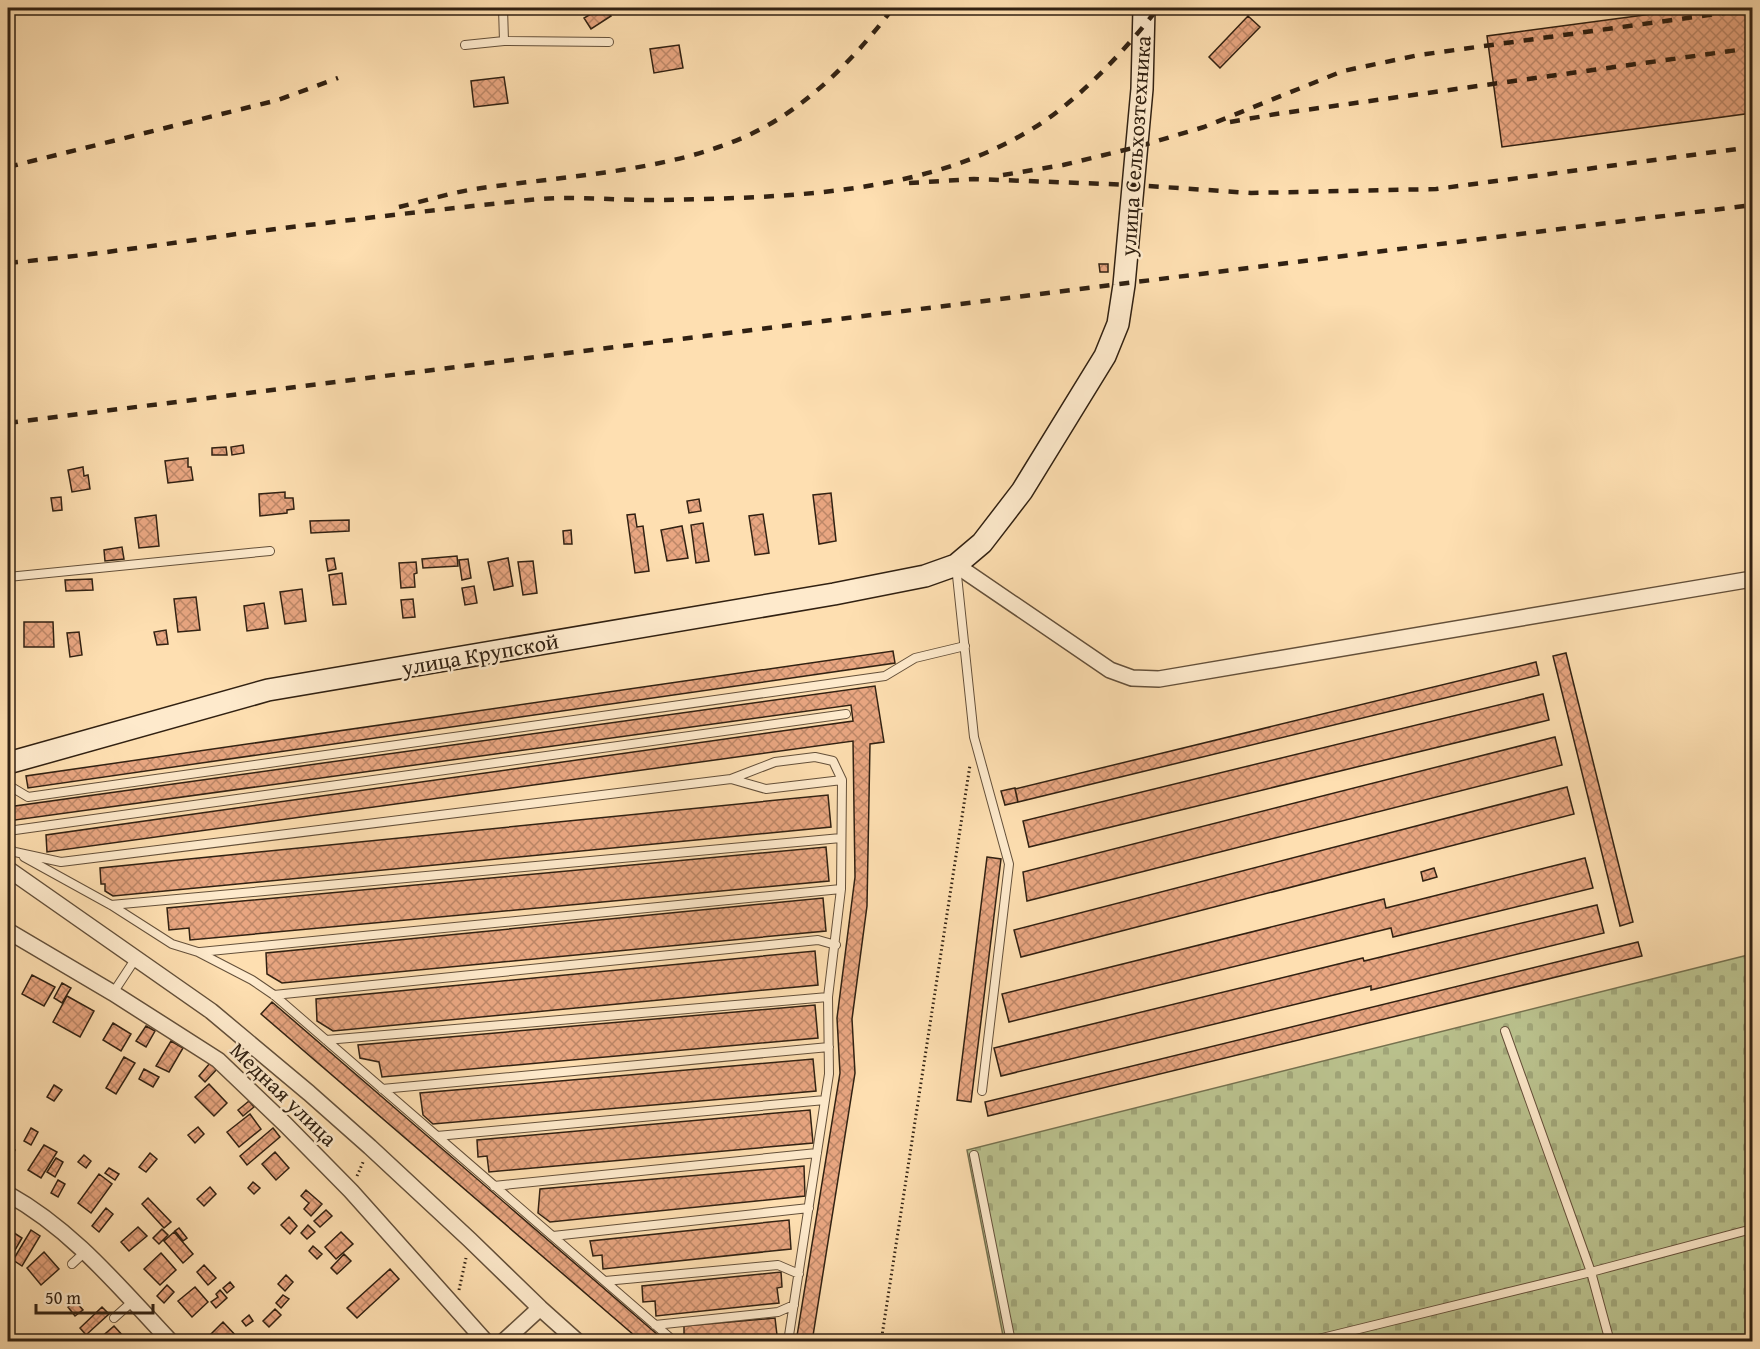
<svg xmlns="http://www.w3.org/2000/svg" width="1760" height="1349" font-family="'Gentium Book Plus',serif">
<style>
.cemetery{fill:url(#cemetery-stones);stroke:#767250;stroke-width:1.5}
.building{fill:url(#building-cross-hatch);stroke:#312112;stroke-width:1.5}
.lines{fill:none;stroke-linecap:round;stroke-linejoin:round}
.service-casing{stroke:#64503a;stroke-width:10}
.minor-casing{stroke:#64503a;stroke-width:18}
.secondary-casing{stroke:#312112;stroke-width:24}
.path{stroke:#312112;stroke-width:3;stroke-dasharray:1.5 3;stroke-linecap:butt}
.service{stroke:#feeacc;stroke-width:8}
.minor{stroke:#feeacc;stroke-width:15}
.secondary{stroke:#feeacc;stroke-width:21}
.rail{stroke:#312112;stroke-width:4.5;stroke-dasharray:10 10;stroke-linecap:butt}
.labels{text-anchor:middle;stroke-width:5;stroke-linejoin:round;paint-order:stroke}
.street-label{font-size:22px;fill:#312112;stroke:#feeacc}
</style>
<defs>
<pattern id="cemetery-stones" width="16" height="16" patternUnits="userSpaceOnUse" patternTransform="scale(1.5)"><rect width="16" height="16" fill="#bbc38f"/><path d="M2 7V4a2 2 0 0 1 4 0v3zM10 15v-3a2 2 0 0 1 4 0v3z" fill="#a1a77a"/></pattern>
<pattern id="building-cross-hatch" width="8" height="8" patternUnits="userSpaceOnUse" patternTransform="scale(1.5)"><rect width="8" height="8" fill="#e9a681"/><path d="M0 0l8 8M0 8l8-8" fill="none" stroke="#bd8768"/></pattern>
</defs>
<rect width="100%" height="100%" fill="#fedfb1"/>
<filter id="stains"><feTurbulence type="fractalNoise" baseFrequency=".00333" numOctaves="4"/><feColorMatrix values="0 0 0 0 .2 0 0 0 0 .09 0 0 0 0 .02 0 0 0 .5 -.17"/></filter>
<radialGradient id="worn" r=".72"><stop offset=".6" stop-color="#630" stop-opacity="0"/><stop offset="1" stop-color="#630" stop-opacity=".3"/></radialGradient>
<path class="cemetery" d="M1752,954V1341H1004L967,1150Z"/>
<path class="building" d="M601,8H605L611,16L591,29L584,18Z
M1697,8H1752V113L1502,147L1487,36Z
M1248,16L1260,27L1220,68L1209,57Z
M679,45L683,68L654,73L650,49Z
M504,77L508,103L474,107L471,81Z
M1099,264H1108V272H1100Z
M243,445L244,453L232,455L231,447Z
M226,447L227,455H212V448Z
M188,458V467H191L193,480L168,483L165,461Z
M83,467L84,476L88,475L90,489L72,492L68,470Z
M285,492V498H293L294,509L287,510V513L260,516L259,494Z
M831,493L836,541L819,544L813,495Z
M61,497L62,510L53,511L51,498Z
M699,499L701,511L689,513L687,501Z
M635,514L637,527L643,526L649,571L635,573L627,515Z
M763,514L769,553L755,555L749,516Z
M156,515L159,546L139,548L135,518Z
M349,520V531L311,533L310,521Z
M703,523L709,561L696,563L691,525Z
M682,526L688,558L667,561L661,530Z
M571,530L572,544H564L563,531Z
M122,547L124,559L105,561L104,550Z
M457,556L458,566L423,568L422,559Z
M334,558L336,569L328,571L326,559Z
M508,558L513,586L494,590L488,562Z
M468,559L471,578L462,580L459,560Z
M533,561L537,593L523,595L518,562Z
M416,562L417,573L414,574L415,587L401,588L399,563Z
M342,573L346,604L333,605L329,575Z
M92,579L93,590L66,591L65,580Z
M474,586L477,603L465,605L462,588Z
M302,589L306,621L285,624L280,592Z
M196,597L200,630L178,632L174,599Z
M413,599L415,617L403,618L401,600Z
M264,603L268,628L247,631L244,606Z
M24,622H53L54,647H24Z
M166,630L168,644L157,645L154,632Z
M79,632L82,655L70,657L67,633Z
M893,651L895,663L28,788L26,776Z
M1566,653L1633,922L1620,926L1553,656Z
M1536,662L1539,675L1018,802L1015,789Z
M875,686L884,742L870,744L867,906L852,1019L855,1073L812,1342H796L840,1073L837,1018L855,877L853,741L47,852L46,835L853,721L851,705L8,821V807Z
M1543,694L1549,720L1029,847L1023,821Z
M1555,737L1562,765L1027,901L1023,872Z
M1567,787L1574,814L1021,957L1014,930Z
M1015,788L1018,802L1005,805L1001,791Z
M828,795L831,827L113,896L105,891V884H101L100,868Z
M826,847L829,881L190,940L189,928L169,930L167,908Z
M987,857L1001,859L971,1102L957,1100Z
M1585,858L1593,888L1393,937L1391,928L1009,1022L1002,994L1384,899L1386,908Z
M1434,868L1437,877L1423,881L1421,872Z
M823,898L826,931L282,983L267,974L266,953Z
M1597,905L1604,933L1371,990V986L1001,1076L994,1048L1363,958L1364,961Z
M1638,942L1642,956L988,1116L985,1102Z
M815,951L818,985L333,1031L317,1021L316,999Z
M32,975L55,987L44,1006L22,994Z
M62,983L71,988L62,1003L54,998Z
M67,996L94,1011L80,1037L53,1022Z
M272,1002L666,1342H642L261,1014Z
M815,1005L818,1038L382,1077L379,1062L360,1058L358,1045Z
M113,1023L131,1034L121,1051L103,1040Z
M146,1026L155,1031L146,1047L136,1041Z
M171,1041L183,1048L169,1072L156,1066Z
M124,1057L135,1063L116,1094L106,1088Z
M813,1059L816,1091L433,1124L423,1115L420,1093Z
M210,1063L217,1069L205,1082L199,1076Z
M144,1069L159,1077L153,1087L139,1079Z
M209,1084L227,1103L214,1116L195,1097Z
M54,1085L62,1090L54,1101L47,1097Z
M249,1101L254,1107L243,1116L238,1110Z
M810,1110L813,1143L489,1172L487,1156L478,1157L477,1140Z
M250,1114L261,1129L239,1147L227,1132Z
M198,1127L204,1134L195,1143L188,1135Z
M31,1128L38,1132L31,1145L24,1141Z
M273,1128L280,1137L247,1165L240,1156Z
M44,1145L57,1152L41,1178L28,1170Z
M8,1146L15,1150L8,1163Z
M275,1152L289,1168L276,1180L262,1164Z
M150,1153L157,1159L146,1172L139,1167Z
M84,1155L91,1161L86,1168L78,1162Z
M56,1158L63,1162L55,1177L47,1172Z
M804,1166L805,1196L550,1222L538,1213L540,1189Z
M109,1168L119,1174L115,1180L105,1173Z
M99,1174L112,1184L91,1213L78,1203Z
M58,1180L65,1184L58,1197L51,1193Z
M253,1182L260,1188L254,1194L248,1188Z
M210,1187L216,1194L204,1206L197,1199Z
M306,1190L322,1204L311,1216L304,1209L309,1203L301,1196Z
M148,1198L171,1222L164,1228L142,1204Z
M106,1208L113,1214L99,1232L92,1226Z
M326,1210L332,1216L320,1227L314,1221Z
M289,1217L297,1226L290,1234L281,1225Z
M789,1220L791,1249L603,1269L602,1255L593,1256L590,1241Z
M308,1225L315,1232L307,1239L301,1233Z
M138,1227L147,1236L129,1251L121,1242Z
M179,1228L187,1238L183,1241L175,1231Z
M8,1229L22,1238L8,1262Z
M162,1229L168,1235L159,1244L153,1238Z
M31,1230L40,1236L22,1266L13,1260Z
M174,1232L193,1254L183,1263L164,1241Z
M341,1232L353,1244L336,1259L325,1247Z
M313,1246L322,1254L317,1259L309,1251Z
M44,1252L59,1269L41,1285L27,1268Z
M161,1253L176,1270L160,1285L144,1269Z
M344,1254L351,1261L337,1274L331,1268Z
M204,1265L216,1278L208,1285L197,1272Z
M390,1269L399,1279L357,1318L347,1308Z
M781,1272L782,1287L777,1288L779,1303L656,1316L655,1301L643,1302L642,1286Z
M286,1275L293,1282L285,1291L278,1284Z
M230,1282L234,1287L227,1293L223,1288Z
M167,1285L174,1292L164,1303L157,1296Z
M195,1287L208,1302L192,1317L178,1301Z
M220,1290L227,1298L216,1308L211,1302L218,1297L216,1294Z
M283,1295L289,1299L281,1308L276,1303Z
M75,1301L83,1310L75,1316L68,1307Z
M102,1307L109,1314L86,1335L80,1328Z
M275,1309L281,1315L269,1327L263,1321Z
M249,1315L253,1321L246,1326L242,1321Z
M775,1318L777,1335L769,1336L770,1342H689L684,1337V1326Z
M223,1322L239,1339L236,1342H215L209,1336Z
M114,1326L125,1338L122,1342H92L97,1337L99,1339Z"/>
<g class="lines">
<g class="service-casing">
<path id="service" d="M503,8L504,41
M465,45L504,41L609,42
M956,566L974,737L1009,864L982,1091
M8,577L270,551
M731,779L766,789L842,780
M8,785L28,797L885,676L915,658L965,646
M8,831L846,714
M8,848L15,852L61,862L731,779L775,762L815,757L833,761L842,780L841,889L828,997L829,1074L788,1342
M24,857L111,905L172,944L198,952L252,980L274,995L675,1342
M111,905L841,838
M200,952L841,889
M113,993L136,958
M274,995L818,940L836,945
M1505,1031L1591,1272L1610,1342
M326,1040L828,997
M382,1089L829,1047
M437,1136L825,1100
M974,1155L1011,1342
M494,1186L817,1153
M553,1236L809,1208
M72,1264L86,1251
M605,1281L778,1265L799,1274
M114,1318L133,1301
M655,1325L778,1312L794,1305
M1306,1342L1591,1272L1752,1229"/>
</g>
<g class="minor-casing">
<path id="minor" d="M956,565L1110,670L1132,678L1159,679L1752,579
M8,869L211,1011L309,1093L370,1147L470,1240L540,1308L578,1342
M8,931L113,993L218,1060L285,1124L351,1191L486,1342
M8,1194C73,1230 120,1288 171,1342
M503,1342L540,1308"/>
</g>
<g class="secondary-casing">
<path id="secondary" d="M8,763L268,690L834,594L925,576L956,565L982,543L1022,491L1105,356L1118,324L1124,285L1142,89L1144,8"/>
</g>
<path class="path" d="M357,1176L364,1160
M459,1290L466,1258
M881,1342L970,765"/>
<use href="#service" class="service"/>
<use href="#minor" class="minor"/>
<use href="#secondary" class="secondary"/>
<path class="rail" d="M1230,122L1276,114L1752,48
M8,167L278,100L338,78
M1003,175L1063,165L1137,147L1204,127L1343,71L1419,55L1752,9
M909,183L974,179L1134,185L1251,193L1436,189L1752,147
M399,207C424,201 450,193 475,189C562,176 671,172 751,134C808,107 856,57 893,8
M8,263C86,256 165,244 244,233C339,221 434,210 529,200C573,195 618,201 663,200C792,197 936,195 1046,120C1086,92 1129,46 1158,8
M8,423L1752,205"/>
</g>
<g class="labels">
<g class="street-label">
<text transform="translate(1135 146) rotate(-86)" y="8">улица Сельхозтехника</text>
<text transform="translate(480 654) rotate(-10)" y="8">улица Крупской</text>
<text transform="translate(284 1094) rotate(44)" y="8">Медная улица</text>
</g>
</g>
<rect width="1760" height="1349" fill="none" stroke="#fedfb1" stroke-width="30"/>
<rect x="9" y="9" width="1742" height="1331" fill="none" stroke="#312112" stroke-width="3"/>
<rect x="15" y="15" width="1730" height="1319" fill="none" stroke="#312112" stroke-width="1.5"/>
<path d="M36 1304v9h117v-9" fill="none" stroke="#312112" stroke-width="3"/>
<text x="45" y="1304" font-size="18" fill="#312112" stroke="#feeacc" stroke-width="4.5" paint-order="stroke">50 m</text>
<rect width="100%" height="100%" filter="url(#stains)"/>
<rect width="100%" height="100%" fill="url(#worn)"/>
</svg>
